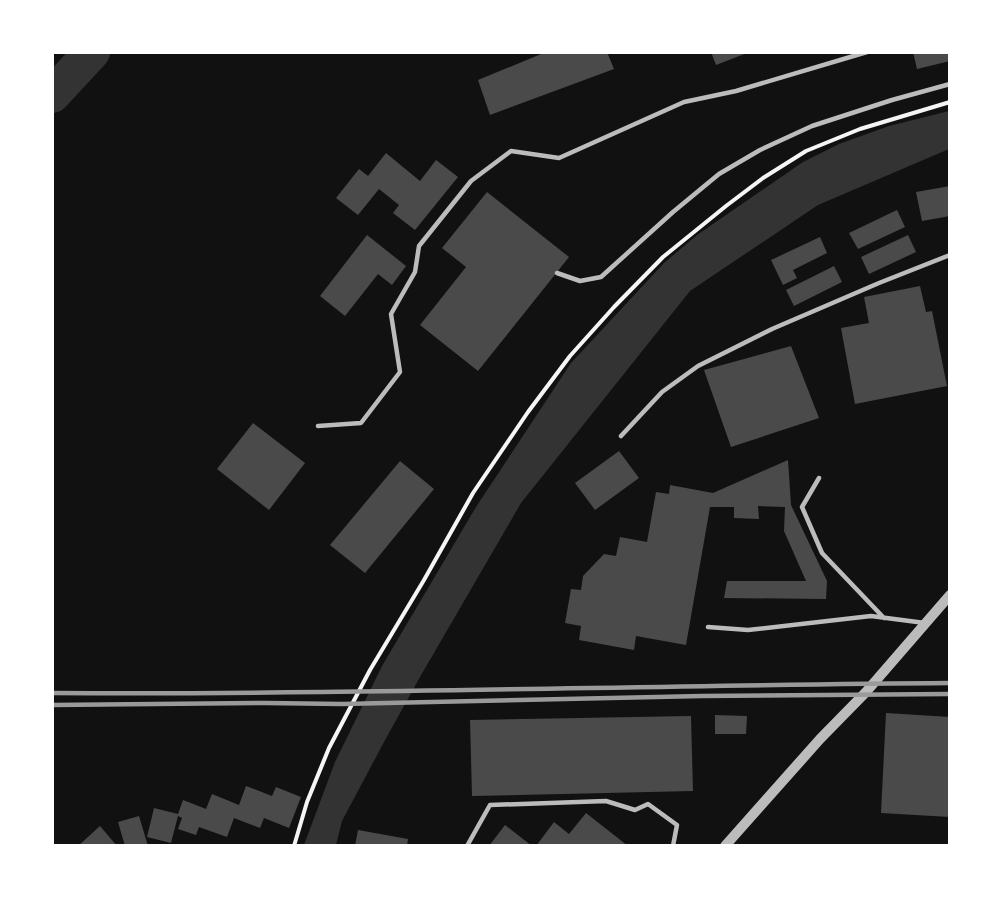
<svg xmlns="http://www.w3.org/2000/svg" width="1002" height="898" font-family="'Source Sans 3',sans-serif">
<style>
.water{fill:#333}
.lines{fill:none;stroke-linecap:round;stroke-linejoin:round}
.river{stroke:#333;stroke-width:36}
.building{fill:#4a4a4a}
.path{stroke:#f5f5f5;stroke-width:4}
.service{stroke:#bcbcbc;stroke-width:4.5}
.tertiary{stroke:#bcbcbc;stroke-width:10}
.rail{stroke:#9a9a9a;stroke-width:4.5}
</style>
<rect width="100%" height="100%" fill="#111"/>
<path class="water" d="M949,111V149L818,205L690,291L521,503L420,677L384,742L342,821L336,845H304L335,762L382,666L476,507L571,363L664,263L697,235L803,162L839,144L889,126Z"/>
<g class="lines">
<path class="river" d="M52,95L92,52"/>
</g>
<path class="building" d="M546,52H607L614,69L490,115L478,80Z
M711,52H747V53L716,65Z
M913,52H950V61L917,69Z
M386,153L420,181L436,160L458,177L415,230L393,213L399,205L379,189L358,215L336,198L359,169L368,176Z
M950,186V216L922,221L916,192Z
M487,192L569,257L478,371L420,325L466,267L442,248Z
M897,210L905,227L858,249L849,233Z
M367,235L406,266L392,285L378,274L345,316L320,296Z
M908,235L916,252L869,274L861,257Z
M820,237L827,253L793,270L797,278L783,285L771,260Z
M834,266L842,282L794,306L786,290Z
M920,286L926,312L932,311L947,386L855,404L841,328L869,323L864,297Z
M791,346L819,418L731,447L704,370Z
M253,423L305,463L269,510L217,469Z
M619,451L639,478L595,510L575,483Z
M788,460L791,505L827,581L826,599L724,598L727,581H806L784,531L785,507L758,506L759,519L734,518V507H710L686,645L636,636L634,650L579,640L581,626L565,623L571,589L581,590L583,576L604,554L616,556L620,537L647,542L656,492L669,494L670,485L713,493Z
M400,461L434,489L365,573L330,545Z
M886,713L950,717V817L881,813Z
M715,715L747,716L746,734H715Z
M691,716L693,791L472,796L470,720Z
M246,786L272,796L276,787L301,797L289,828L264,818L260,828L234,818L227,837L199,827L196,835L178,829L182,818L178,816L171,843L147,837L154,808L178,814L183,800L206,809L212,794L239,805Z
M586,813L628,846H536L554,822L569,834Z
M139,816L148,846H125L118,822Z
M505,825L532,846H489Z
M100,826L117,846H78Z
M358,830L408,839L407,846H355Z"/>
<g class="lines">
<path class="path" d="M294,846L307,802L329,748L370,670L424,580L473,493L528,412L570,356L614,307L663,257L726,206L763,178L806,151L860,129L950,102"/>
<path class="service" d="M557,273L580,281L601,277L673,212L719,174L760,150L812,126L892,100L950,84
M318,426L361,423L400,372L391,314L415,272L419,246L471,181L511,151L559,158L684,102L736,91L867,52
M621,436L662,392L698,366L772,329L879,283L950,255
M819,478L802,507L822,553L884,618
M708,627L748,630L871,616L925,623
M467,846L490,805L606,801L635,810L648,804L677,825L673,846"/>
<path class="tertiary" d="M725,846L820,739L866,692L950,595"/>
<path class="rail" d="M52,693C352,695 650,685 950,683
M52,705L266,703L342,704L702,696L950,694"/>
</g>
<rect width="1002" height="898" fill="none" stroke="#ffffff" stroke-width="108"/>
</svg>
